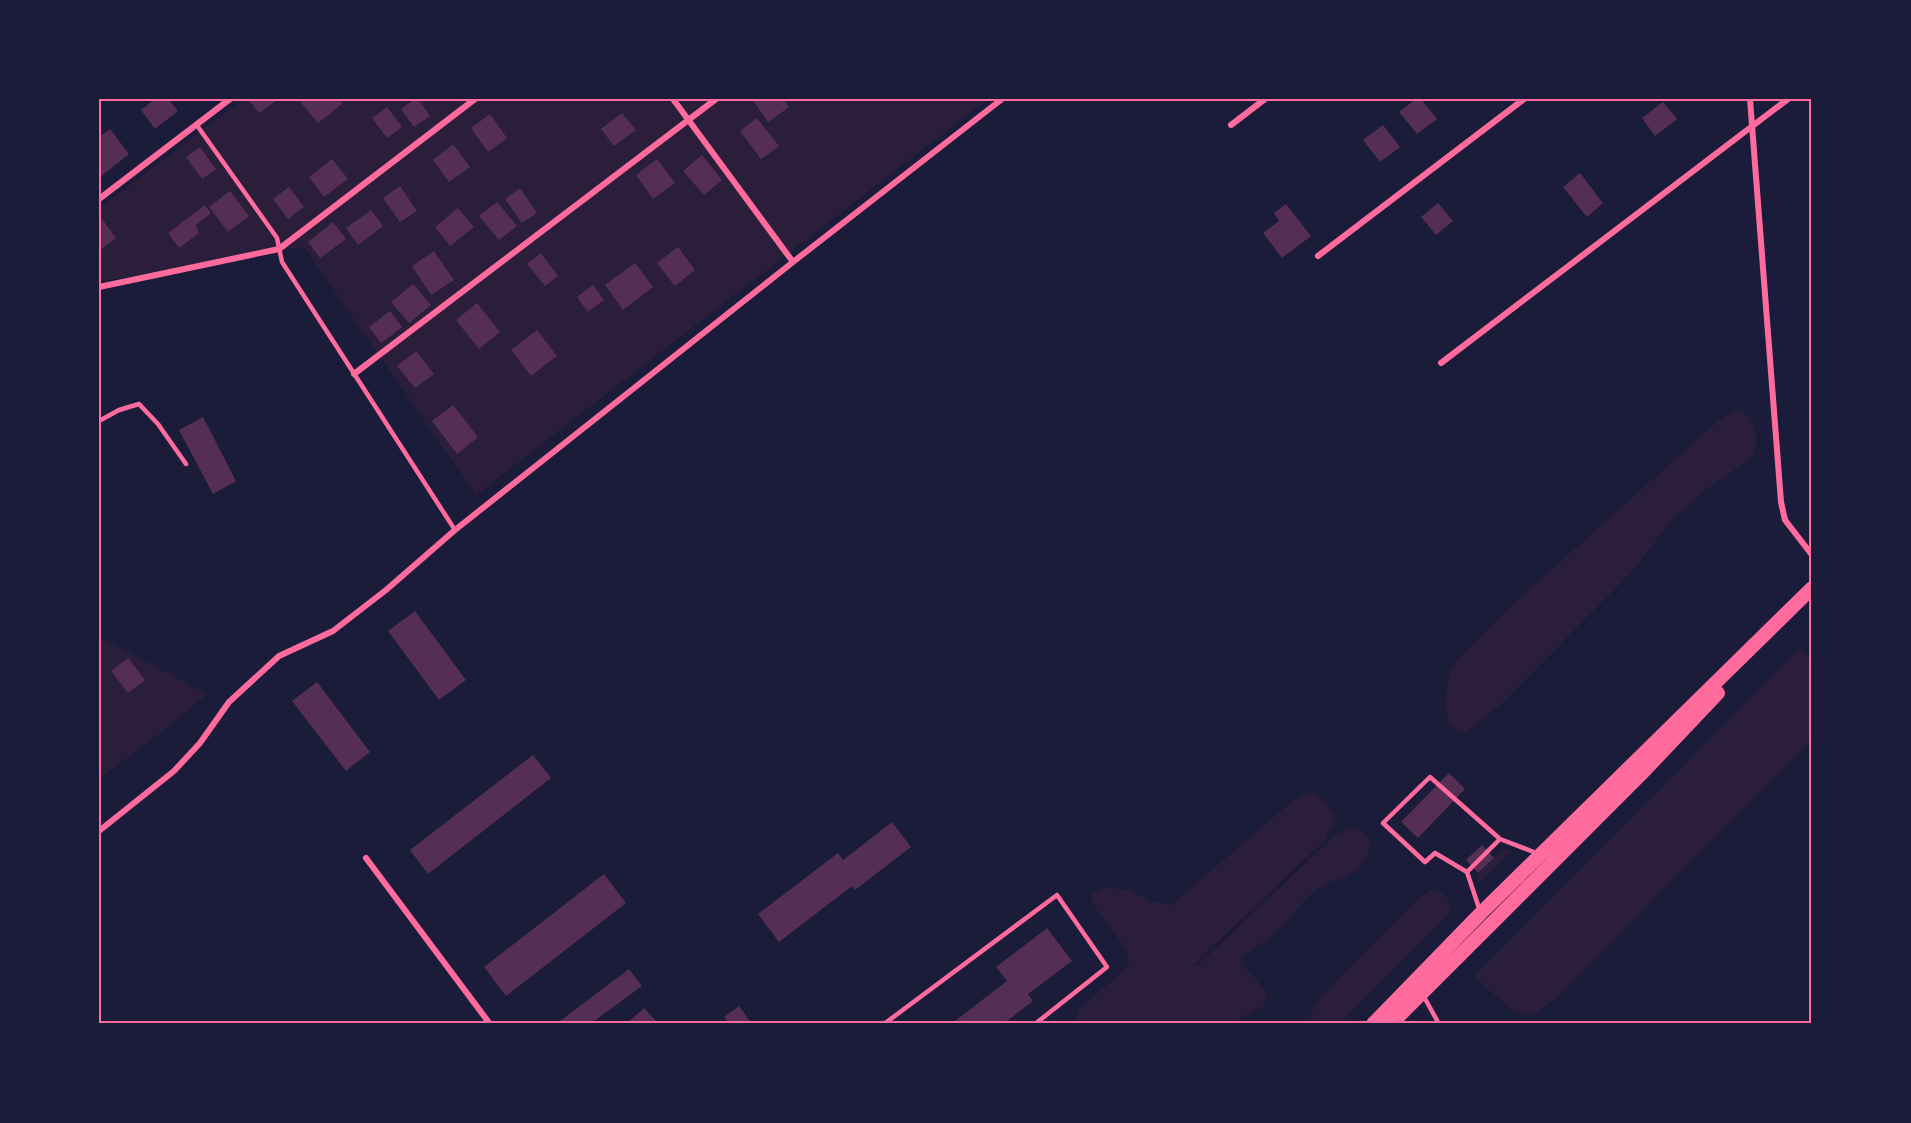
<svg xmlns="http://www.w3.org/2000/svg" width="1911" height="1123" font-family="'Noto Sans',sans-serif">
<style>
.green{fill:#2a1e3b}
.building{fill:#542f53}
.lines{fill:none;stroke-linecap:round;stroke-linejoin:round}
.service{stroke:#ff6b9d;stroke-width:4.5}
.minor{stroke:#ff6b9d;stroke-width:6}
.primary{stroke:#ff6b9d;stroke-width:14}
.neatline{fill:none;stroke:#ff6b9d;stroke-width:2}
</style>
<rect width="100%" height="100%" fill="#1b1b3a"/>
<path class="green" d="M243,99H988L476,495L304,247L99,282V208Z
M1734,410L1743,411L1750,418L1756,432L1757,444L1753,455L1727,476L1714,483L1671,520L1633,571L1499,706L1465,732H1459L1452,728L1448,721L1445,705L1449,674L1456,661L1513,604L1719,420Z
M99,637L208,694L145,745L99,779Z
M1801,648L1812,661V739L1553,1001L1532,1016L1511,1010L1474,976Z
M1309,792L1317,795L1337,817L1324,841L1193,965L1197,966L1334,836L1349,828H1359L1368,838L1371,847C1357,884 1337,872 1312,893C1299,904 1290,919 1278,931C1267,941 1253,949 1241,958C1244,973 1261,979 1268,996L1264,1006L1241,1017L1233,1024H1075L1078,1010L1125,969L1129,962L1127,951L1091,901L1092,894L1105,887L1130,890L1153,902L1171,905L1291,802Z
M1505,848L1511,852L1479,883L1477,875Z
M1430,890C1443,890 1448,897 1452,908L1444,919L1340,1024H1313C1308,1017 1313,1010 1316,1003L1386,930L1420,897Z"/>
<path class="building" d="M155,99H168L178,111L155,129L141,110Z
M248,99H278L259,113Z
M298,99H338L342,104L318,123Z
M415,99H418L430,116L414,127L401,109Z
M752,99H783L789,107L768,122Z
M1416,99H1421L1437,119L1417,134L1399,112Z
M1663,102L1677,119L1655,136L1642,118Z
M387,107L402,127L387,138L372,118Z
M622,113L636,130L614,146L601,129Z
M490,114L507,138L488,152L471,128Z
M757,118L779,146L761,159L740,131Z
M1383,125L1400,147L1380,162L1363,140Z
M110,129L129,154L99,178V137Z
M453,144L470,167L449,182L433,160Z
M200,147L216,169L202,179L186,157Z
M702,155L722,180L704,195L683,171Z
M332,159L348,179L324,197L309,177Z
M657,159L675,183L653,199L636,175Z
M1580,173L1603,203L1587,217L1563,187Z
M400,186L417,211L400,222L383,198Z
M289,187L304,207L288,219L273,199Z
M520,188L537,213L522,223L505,199Z
M230,191L249,216L228,232L209,207Z
M497,202L517,226L499,240L479,216Z
M1438,203L1453,221L1436,235L1421,217Z
M1286,204L1311,236L1282,258L1263,233L1279,221L1274,213Z
M205,205L211,213L196,225L199,233L179,248L168,233Z
M458,208L474,227L450,246L435,227Z
M371,210L383,226L358,245L346,228Z
M99,215L116,238L99,251Z
M333,222L346,239L320,258L308,242Z
M678,247L695,270L675,286L657,263Z
M434,251L454,280L431,295L412,266Z
M541,253L558,276L545,286L527,264Z
M635,263L653,287L623,310L605,285Z
M413,284L431,305L409,323L391,302Z
M593,285L604,300L588,312L577,297Z
M477,303L500,332L479,349L456,320Z
M390,311L402,327L381,343L369,327Z
M537,330L557,356L531,376L511,350Z
M416,351L434,374L415,388L397,366Z
M453,405L478,437L457,454L432,421Z
M203,417L236,481L213,494L179,430Z
M415,611L466,680L439,700L388,631Z
M128,658L145,680L128,693L111,671Z
M317,682L370,752L346,771L292,701Z
M533,755L551,778L428,874L410,850Z
M1449,773L1465,789L1418,838L1401,822Z
M892,822L911,847L855,890L852,886L779,942L758,914L838,853L843,860Z
M1482,845L1494,858L1478,873L1466,860Z
M604,874L626,903L506,996L484,967Z
M1047,928L1072,961L1028,994L1033,1001L1003,1024H951L1007,981L996,967Z
M629,969L642,986L590,1024H556Z
M739,1006L752,1024H729L724,1017Z
M644,1008L659,1024H626Z"/>
<g class="lines">
<path class="service" d="M196,124L277,238L282,262L455,530
M99,421L119,410L139,404L158,424L186,464
M1467,872L1435,853L1425,862L1383,823L1430,777L1500,839
M1480,911L1467,872L1500,839L1539,854
M1423,995L1439,1024
M884,1024L1057,895L1107,967L1035,1024"/>
<path class="minor" d="M673,99L793,262
M1750,99L1781,502L1785,520L1812,555
M1231,125L1265,99
M99,199L230,99
M1318,256L1524,99
M99,287L279,249L475,99
M1441,363L1788,99
M354,374L716,99
M99,831L174,771L200,743L229,702L279,656L333,631L386,590L455,530L793,262L1002,99
M366,858L490,1024"/>
<path class="primary" d="M1373,1024L1481,913L1812,588
M1391,1024L1646,769L1718,693"/>
</g>
<rect width="1911" height="1123" fill="none" stroke="#1b1b3a" stroke-width="201"/>
<rect x="100" y="100" width="1710" height="922" class="neatline"/>
</svg>
